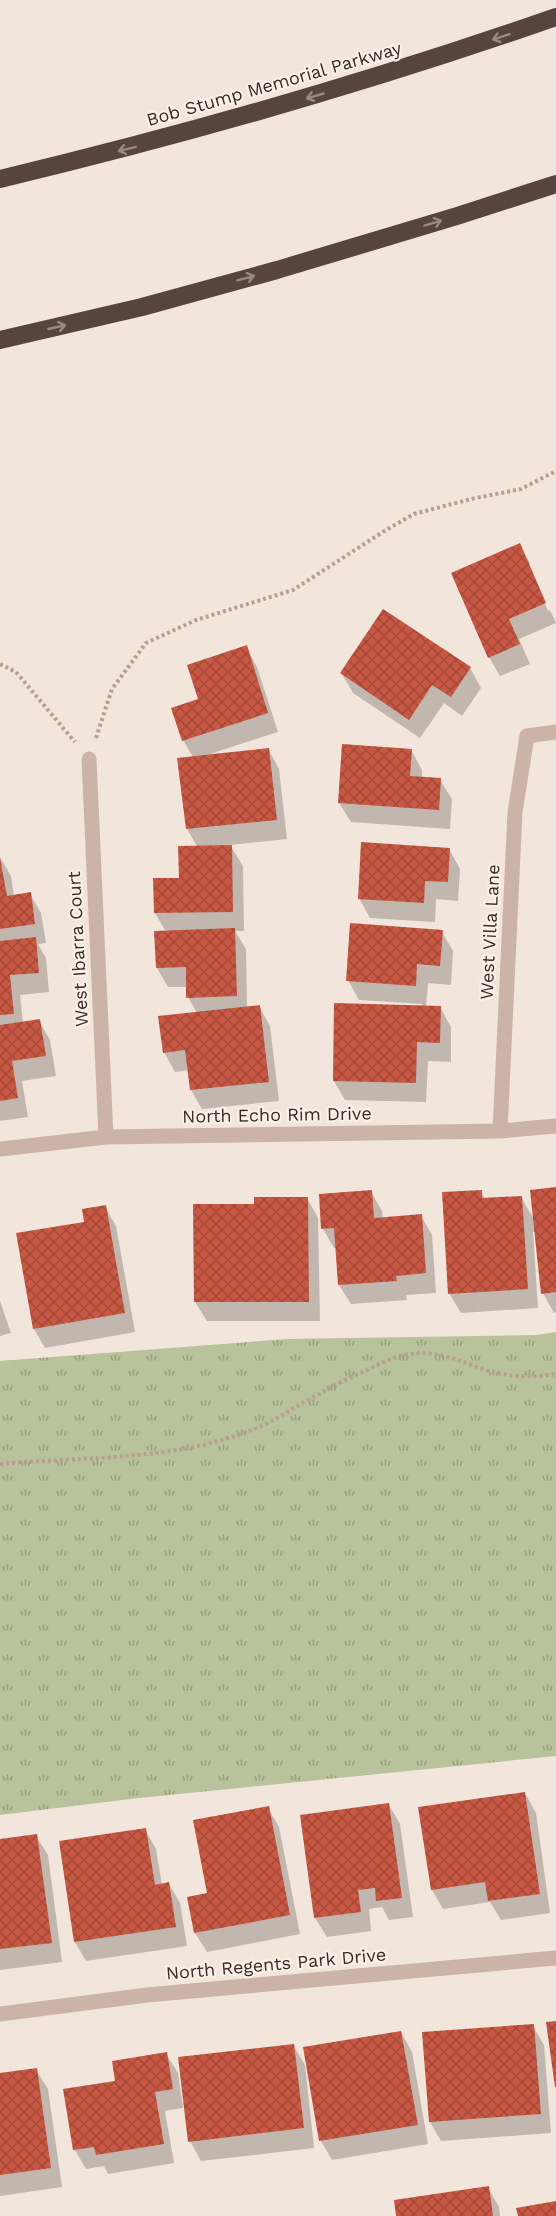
<svg xmlns="http://www.w3.org/2000/svg" width="556" height="2216" font-family="'Work Sans',sans-serif">
<style>
.grass{fill:url(#grass-tufts)}
.shadow{fill:#0003}
.building{fill:url(#building-cross-hatch)}
.lines{fill:none;stroke-linecap:round;stroke-linejoin:round}
.path{stroke:#b79e91;stroke-width:4;stroke-dasharray:3 3;stroke-linecap:butt}
.minor{stroke:#cbb4a7;stroke-width:15}
.highway{stroke:#58443e;stroke-width:18}
.oneway{stroke:#998982}
.labels{text-anchor:middle;stroke-width:4.5;stroke-linejoin:round;paint-order:stroke}
.street-label{font-size:18px;fill:#372b28;stroke:#faf0e8}
</style>
<defs>
<pattern id="grass-tufts" width="24" height="20" patternUnits="userSpaceOnUse" patternTransform="scale(1.5)"><rect width="24" height="20" fill="#b8c29b"/><path d="M3 7l-1-3M5 7V3M7 7l1-3M15 17l-1-3M17 17v-4M19 17l1-3" fill="none" stroke="#969e7e"/></pattern>
<pattern id="building-cross-hatch" width="8" height="8" patternUnits="userSpaceOnUse" patternTransform="scale(1.5)"><rect width="8" height="8" fill="#c85843"/><path d="M0 0l8 8M0 8l8-8" fill="none" stroke="#a34938"/></pattern>
</defs>
<rect width="100%" height="100%" fill="#f2e5db"/>
<path class="grass" d="M556,1332V1756L139,1798L0,1815V1361L287,1339L536,1335Z"/>
<path class="shadow" d="M519,545L530,563H527L548,611L550,610L556,623L519,639L530,664L500,676L489,657Z
M246,647L257,667L278,732L210,754L268,749L279,769L287,839L230,845L243,866L244,931H235L246,949L247,1008L259,1006L270,1026L279,1101L202,1109L191,1090L189,1070L175,1072L164,1052L197,1013L188,997V987H168L157,968L166,932L155,913L181,879L198,848L187,829L193,757L183,740L200,700Z
M470,668L481,688L462,716L444,703L420,738L353,693L342,674Z
M411,750L422,770V778L440,780L452,799L450,829L351,822L339,803Z
M449,849L460,869L458,901L436,899L435,922L370,918L359,898Z
M0,857L11,876L14,896L30,894L41,913L46,943L38,944L46,958L49,992L20,995L23,1023L39,1021L50,1040L56,1076L22,1081L28,1117L0,1121Z
M442,932L453,951L451,985L428,983L426,1007H440L451,1027V1062L428,1061L426,1102L345,1100L334,1081L422,1007V1004L359,1000L348,980Z
M556,1189V1312L554,1313L543,1293L536,1232H533L538,1308L461,1313L449,1293L481,1192L486,1200L521,1197L535,1221Z
M371,1192L382,1211L383,1219L421,1216L432,1235L436,1293L406,1295L407,1300L351,1304L339,1285L337,1248H334L323,1229Z
M307,1198L318,1218L320,1321H207L195,1302L256,1205Z
M105,1207L116,1226L135,1332L45,1348L34,1329L86,1223Z
M0,1301L11,1333L0,1336Z
M525,1793L536,1813L550,1913L501,1920L490,1902L443,1909L432,1890Z
M389,1805L400,1824L413,1917L389,1920L382,1907L369,1909L371,1931L327,1937L315,1918Z
M268,1808L279,1827L300,1934L207,1952L195,1933L208,1895Z
M145,1830L156,1849L162,1885L169,1884L180,1903L187,1946L86,1961L75,1942L61,1842Z
M36,1836L48,1855L62,1962L0,1970V1840Z
M533,2026L544,2045L551,2133L441,2141L430,2122Z
M401,2032L412,2052L428,2144L332,2160L321,2141Z
M293,2045L305,2065L314,2148L201,2161L190,2141Z
M166,2054L178,2073L183,2108L165,2111L174,2163L108,2174L104,2166L86,2169L75,2150L117,2082Z
M36,2070L48,2089L62,2187L0,2196V2075Z
M488,2188L499,2207L500,2216H398Z"/>
<path class="building" d="M520,543L546,603L509,619L520,644L488,658L451,573Z
M383,609L471,667L451,697L432,685L409,720L340,673Z
M247,645L268,713L182,741L171,708L198,699L187,665Z
M342,744L412,749L410,776L441,778L439,810L338,803Z
M269,748L277,820L186,829L177,758Z
M361,842L450,848L448,882L425,881L424,903L358,899Z
M232,845L233,912L154,913L153,878H179L178,846Z
M0,858L7,896L31,892L35,924L0,929Z
M350,923L443,930L440,966L417,964L416,986L346,981Z
M235,928L237,996L186,998V967L156,968L154,931Z
M36,937L39,973L10,975L14,1014L0,1015V941Z
M334,1003L441,1006L440,1043L417,1042L416,1083L333,1081Z
M260,1005L269,1082L190,1090L185,1050L163,1053L158,1016Z
M40,1019L46,1056L12,1061L18,1098L0,1101V1025Z
M556,1187V1292L541,1294L530,1190Z
M372,1190L374,1218L422,1214L426,1273L396,1276L397,1281L338,1285L334,1228L321,1229L319,1194Z
M482,1190V1198L522,1196L528,1289L448,1294L442,1192Z
M254,1197H308L309,1302H194L193,1204H254Z
M106,1205L125,1313L33,1329L16,1233L84,1222L82,1209Z
M525,1792L540,1894L488,1901L485,1882L431,1890L418,1807Z
M389,1803L402,1898L376,1901L375,1888L358,1890L361,1912L314,1918L300,1815Z
M269,1806L290,1915L194,1933L187,1897L207,1893L193,1820Z
M146,1828L155,1885L169,1882L176,1927L74,1942L59,1841Z
M37,1834L52,1943L0,1949V1839Z
M556,2021V2087H555L546,2022Z
M534,2024L541,2114L429,2122L422,2032Z
M401,2031L418,2125L319,2141L303,2047Z
M294,2044L304,2128L188,2142L178,2057Z
M167,2052L173,2089L155,2092L164,2144L96,2155L94,2147L73,2150L63,2089L115,2081L112,2061Z
M37,2068L51,2168L0,2175V2073Z
M489,2186L493,2216H396L394,2200Z
M556,2201V2216H518L516,2208Z"/>
<g class="lines">
<path class="path" d="M0,664L16,672L75,742
M96,738L112,689L146,643L196,620L293,590L386,530L414,514L471,499L521,489L556,471
M0,1464C88,1456 176,1462 259,1427C280,1418 299,1404 319,1394C334,1385 351,1377 367,1370C381,1363 395,1356 410,1354C435,1350 457,1360 480,1368C504,1377 531,1378 556,1374"/>
<path class="minor" d="M89,759L106,1137
M500,1131L515,812L527,736L556,732
M0,1149L106,1137L500,1131L556,1126
M0,2014L147,1995L556,1958"/>
<path class="highway" d="M0,179C188,134 373,81 556,17
M0,340L142,307L277,270L457,216L556,184"/>
</g>
<defs><path id="oneway-shaft" d="M-6 0H5M1.5-3L5.5 0L1.5 3" fill="none" stroke-width="1.6" stroke-linecap="round" stroke-linejoin="round" transform="scale(1.5)"/></defs>
<g class="oneway">
<use href="#oneway-shaft" transform="translate(501 37) rotate(162)"/>
<use href="#oneway-shaft" transform="translate(315 96) rotate(164)"/>
<use href="#oneway-shaft" transform="translate(127 149) rotate(166)"/>
<use href="#oneway-shaft" transform="translate(433 223) rotate(-17)"/>
<use href="#oneway-shaft" transform="translate(246 278) rotate(-15)"/>
<use href="#oneway-shaft" transform="translate(57 327) rotate(-13)"/>
</g>
<g class="labels">
<g class="street-label">
<text transform="translate(274 84) rotate(-16)" y="6">Bob Stump Memorial Parkway</text>
<text transform="translate(490 932) rotate(-87)" y="6">West Villa Lane</text>
<text transform="translate(78 949) rotate(-93)" y="6">West Ibarra Court</text>
<text transform="translate(277 1115) rotate(-1)" y="6">North Echo Rim Drive</text>
<text transform="translate(276 1964) rotate(-5)" y="6">North Regents Park Drive</text>
</g>
</g>
</svg>
